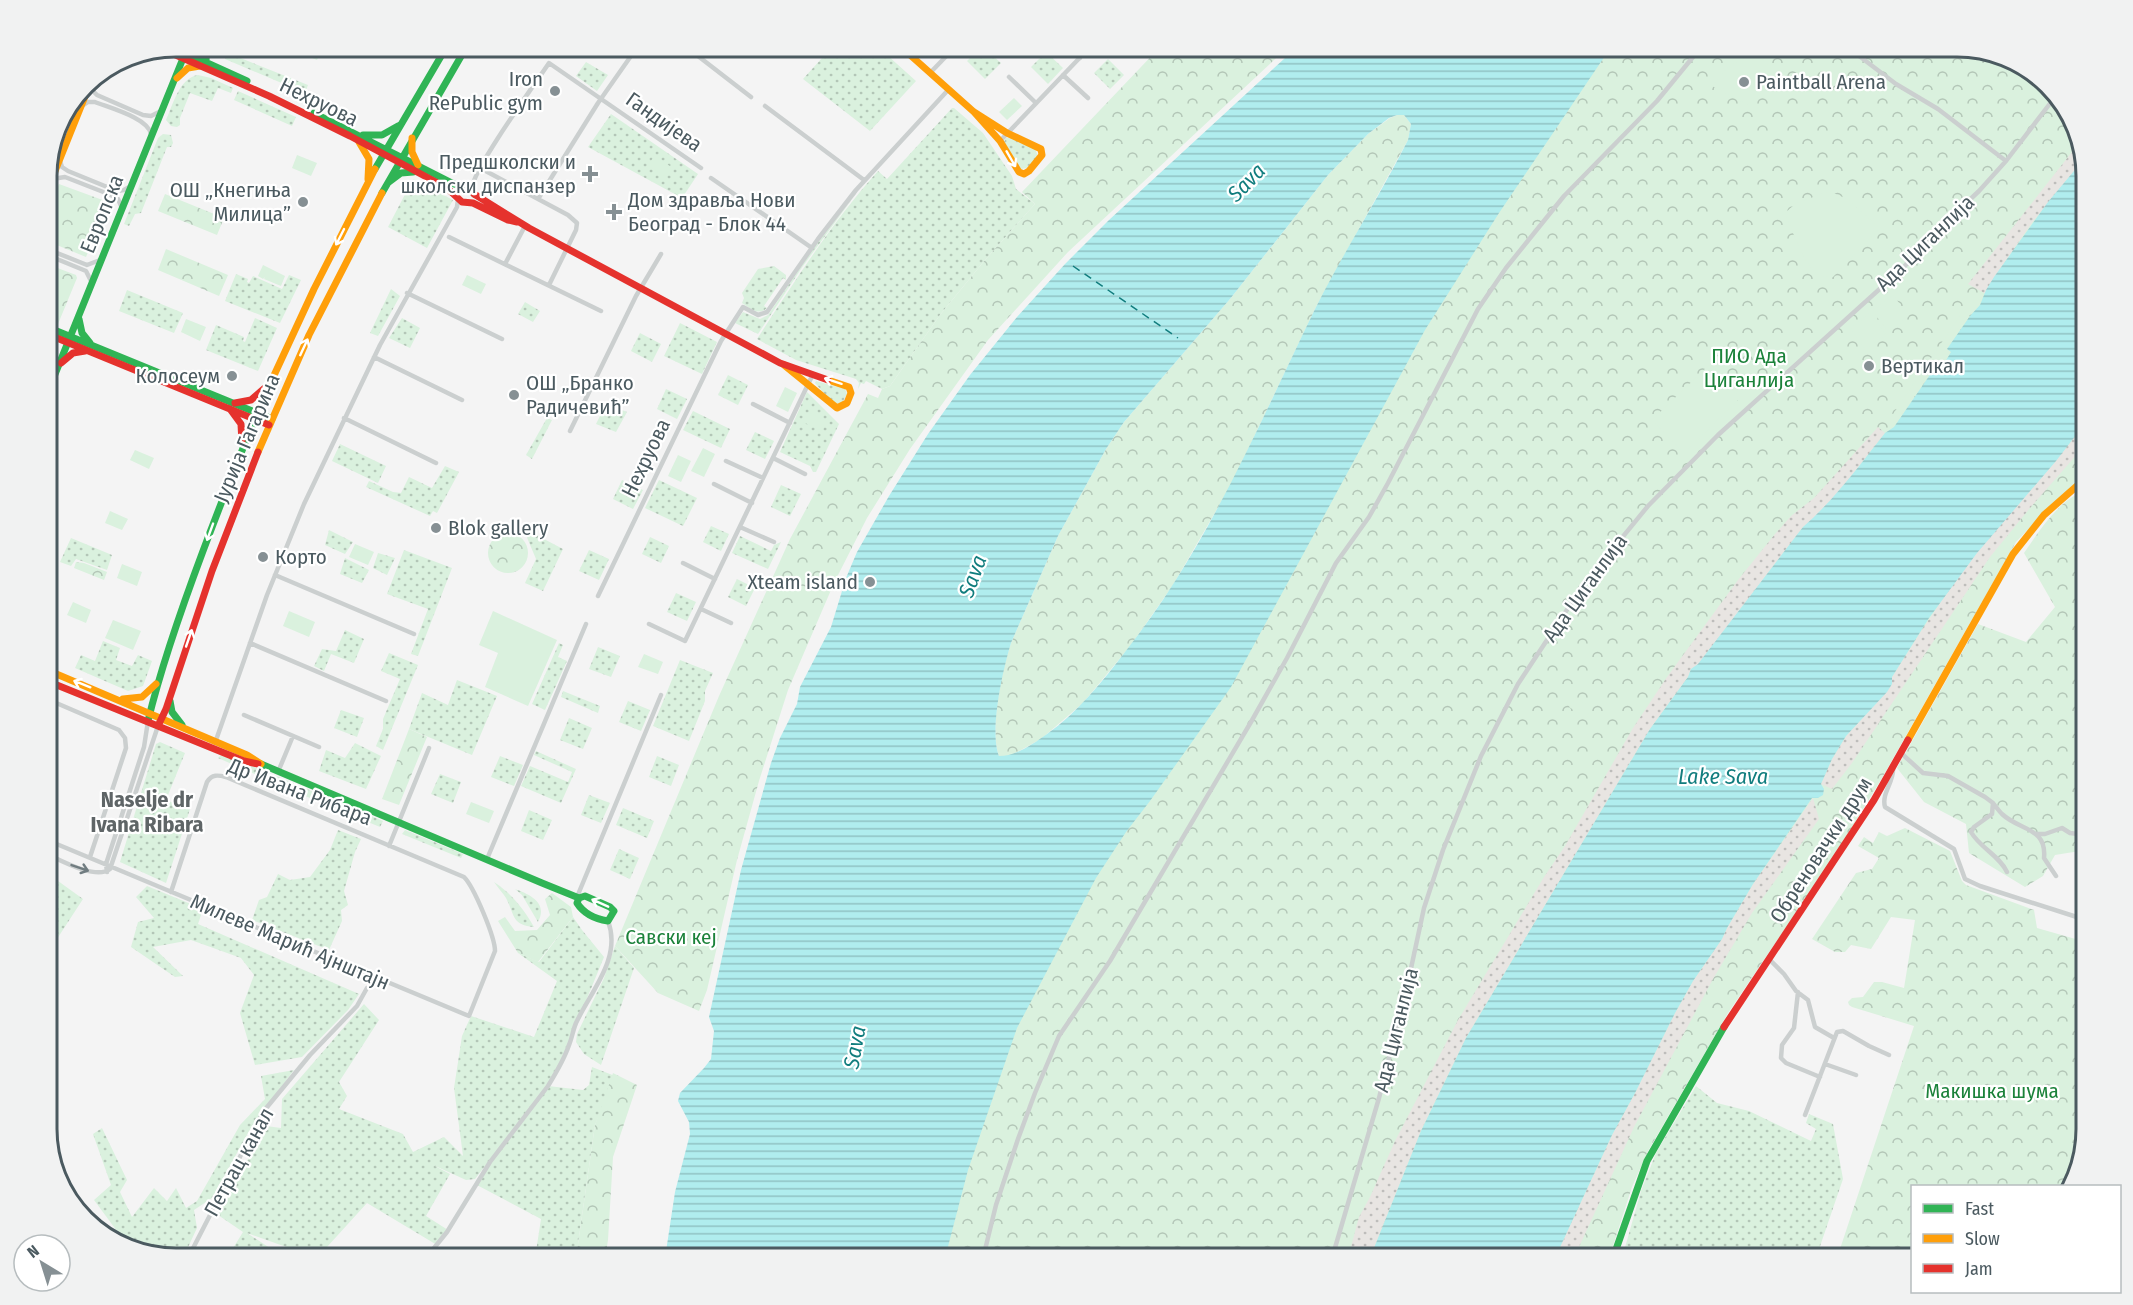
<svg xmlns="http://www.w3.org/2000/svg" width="2133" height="1305" font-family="'Fira Sans Condensed',sans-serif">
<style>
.grass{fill:url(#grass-dots)}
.forest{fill:url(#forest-crowns)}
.sand{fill:url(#sand-dots)}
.pitch{fill:#daf1de}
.water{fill:url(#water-rules);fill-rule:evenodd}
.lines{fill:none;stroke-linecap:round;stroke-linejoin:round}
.stream{stroke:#b0edee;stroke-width:1.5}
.ferry{stroke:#117d7e;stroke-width:1.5;stroke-dasharray:8 6;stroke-linecap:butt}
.street{stroke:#cbcfcf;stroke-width:4.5}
.fast{stroke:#30b455;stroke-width:7}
.slow{stroke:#ff9f0a;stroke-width:7}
.jam{stroke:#e5322d;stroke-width:7}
.oneway{stroke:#fff}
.oneway2{stroke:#717d81}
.poi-dot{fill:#869094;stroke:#fff;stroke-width:2}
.labels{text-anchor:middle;stroke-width:4.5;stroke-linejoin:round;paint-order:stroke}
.poi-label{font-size:21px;fill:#4b5a60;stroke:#fff;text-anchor:start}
.street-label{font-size:21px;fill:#4b5a60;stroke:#fff}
.park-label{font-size:21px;fill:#1b823a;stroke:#fff}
.water-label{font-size:22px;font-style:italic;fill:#117d7e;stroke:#fff}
.neighbourhood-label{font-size:22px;font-weight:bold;fill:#5f6567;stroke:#fff}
.rim{fill:none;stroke:#4b5a60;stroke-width:3}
</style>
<defs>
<pattern id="grass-dots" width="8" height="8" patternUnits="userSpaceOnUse" patternTransform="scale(1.5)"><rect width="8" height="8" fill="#daf1de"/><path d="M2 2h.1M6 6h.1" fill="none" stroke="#b3c6b7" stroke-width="1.8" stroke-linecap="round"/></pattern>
<pattern id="forest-crowns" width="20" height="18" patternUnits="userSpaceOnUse" patternTransform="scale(1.5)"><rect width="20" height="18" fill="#daf1de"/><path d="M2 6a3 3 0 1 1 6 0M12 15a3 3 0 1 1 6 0" fill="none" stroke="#b3c6b7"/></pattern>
<pattern id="sand-dots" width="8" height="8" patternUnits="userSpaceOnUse" patternTransform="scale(1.5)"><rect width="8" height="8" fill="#e8e5e2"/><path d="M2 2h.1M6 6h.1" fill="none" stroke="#bebdbb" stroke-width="1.8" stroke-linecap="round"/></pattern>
<pattern id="water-rules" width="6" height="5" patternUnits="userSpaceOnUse" patternTransform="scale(1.5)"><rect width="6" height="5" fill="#b0edee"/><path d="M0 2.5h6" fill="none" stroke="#91c3c4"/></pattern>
</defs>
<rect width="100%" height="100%" fill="#f4f4f4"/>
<path class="grass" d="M877,46L916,81L870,131L803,79L832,47Z
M981,47H983L1001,63L985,79L967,61Z
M1046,52L1063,68L1048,84L1031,67Z
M228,53L308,85L305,93L225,59Z
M1108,59L1124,75L1110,89L1094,73Z
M586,62L608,75L597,91L576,76Z
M198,75L211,78L233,88L231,93L218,88L212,101L190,93L180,118V125L177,127L171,126L166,120C173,105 179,78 198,75Z
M238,91L296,117L292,126L234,100Z
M952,108H954L983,133L1012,176L1016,189L1035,204L985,260L940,315L890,386L882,389L866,381L864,384L861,383L858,389L859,383L856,379L796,360L757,339C794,282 833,221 878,171L887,179Z
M611,114L698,174L682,198L588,147Z
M163,134L171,135L173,143L171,147H167L141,213L135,214L129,226L124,224L158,138Z
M1010,137L1035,149L1038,156L1027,168L1021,169L1004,142L1006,138Z
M413,179L453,200L427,248L388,227Z
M858,191L803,266L758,334L735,323L743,312L760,319L768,315L816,245Z
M774,266L786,275V280L783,278L764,306L767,308C758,316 751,309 742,303L744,298L742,293L758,269Z
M236,274L248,279L247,282L249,283L253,276L282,289L289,275L301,280L280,323L225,301Z
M391,289L400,296L378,336L370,333Z
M127,290L183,313L174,333L119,311Z
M525,302L540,311L533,322L518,314Z
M255,318L277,328L258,371L206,350L216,325L244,337L243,341L245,342Z
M402,318L420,328L410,348L389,338Z
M680,323L717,342L702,374L664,356Z
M640,333L661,344L652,362L631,351Z
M728,375L748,385L738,405L718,395Z
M816,381L845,389L847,394L842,403L834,404L815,383Z
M666,389L687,399L677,419L657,409Z
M807,392L839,424L816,472H813L810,466L780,452Z
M606,404L627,412L616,432L596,424Z
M693,411L730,429L721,448L683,430Z
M547,418L552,420L532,459L526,455Z
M755,432L774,441L765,459L746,450Z
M340,444L386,466L378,483L332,461Z
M445,466L459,472L437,513L433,511L430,516L366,487L369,481L393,492L401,493L409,477L432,488Z
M622,480L643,490L633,509L613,499Z
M659,480L697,498L683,526L645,508Z
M781,485L801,494L790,516L771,507Z
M711,526L729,534L721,551L703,542Z
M523,528L563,549L543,591L525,583L536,559Z
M329,530L353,542L345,554L325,545Z
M740,536L771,551L774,545L781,542L768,569L732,553Z
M650,537L669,546L661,563L642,554Z
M71,538L112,555L107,570L76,559L71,566L60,562Z
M404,550L452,568L418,656L411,654L428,609L387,594Z
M589,550L609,559L599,580L579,571Z
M378,553L395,558L387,575L373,568Z
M345,558L369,570L362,583L340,574Z
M737,579L755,588L746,606L728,597Z
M676,593L696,602L687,621L667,612Z
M345,630L364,639L354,663L331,654L324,671L314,666L322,649L336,651Z
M103,641L120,648L116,660L132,666L138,655L152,661L143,686L128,691L75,668L81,655L95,661Z
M559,643L563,645L558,657L567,661L545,710L532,704Z
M598,647L620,656L611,677L589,669Z
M389,653L418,665L383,750L376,746L383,729V719L400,679L381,671Z
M680,660L713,673L705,691V701L689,741L653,726Z
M457,680L497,696L472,755L409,729L422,693L448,705Z
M563,691L600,706L598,713L561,697Z
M628,701L650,710L641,731L619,722Z
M341,710L364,718L357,737L334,728Z
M569,718L592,728L583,749L560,740Z
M160,742L185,753L166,800L190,809L166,883L120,862L156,744Z
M355,743L381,756L366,789L319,771L326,750L345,758Z
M536,751L576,769L561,803L521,786L530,766L568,782L572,772L534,755Z
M222,754L298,785L294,791L218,758Z
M500,756L523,765L514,786L491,777Z
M657,756L679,765L671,786L649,777Z
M440,774L461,782L453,803L431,794Z
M302,787L383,821L380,827L298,793Z
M589,795L610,803L601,823L581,815Z
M623,808L654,821L647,838L616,825Z
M529,810L552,820L543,840L521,831Z
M338,830L361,839L355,852L344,891L348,905L341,910L342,921L329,950L252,920L259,900L267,897L278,874L290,880L310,877L330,850Z
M405,830L463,854L461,858L402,834Z
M619,849L639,858L630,879L610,870Z
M47,873L83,899L55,942L47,941Z
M494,882C512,894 523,908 534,927C511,925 515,915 506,898C503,893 498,888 494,882Z
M147,886L203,909L198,924L359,994L348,1010L302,1057L255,1065L240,1013L254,975L241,958L191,940L153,947L183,976L175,977L131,947L138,922L154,918L136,897Z
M515,889C531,895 548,903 538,922L522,895Z
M573,917L582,930L604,957L556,1074L475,1179L466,1180L433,1165L450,1174L426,1216L448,1230L437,1245L367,1203L317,1258L247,1233L285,1258H227L243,1232L218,1215L266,1126L281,1128L282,1099L364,1004L379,1020L339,1082L347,1096L339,1109L403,1134L413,1152L444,1137L463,1156L454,1088L462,1036L471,1016L534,1037L557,981L518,953L539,962Z
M615,946L634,968L601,1065L584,1054L576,1042L577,1034L604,978Z
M592,1067L615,1076L595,1125L576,1258H535L541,1219L475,1184L548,1086L583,1090L589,1085Z
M294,1070L252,1126L212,1198L194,1210L197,1228L183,1258H176L128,1246L94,1200L111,1185L93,1134L102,1128L127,1180L120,1192L132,1217L154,1188L167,1201L176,1188L186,1208L197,1201L240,1125L265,1099L261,1076Z
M1696,1086L1717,1103L1749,1111L1811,1141L1816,1129L1806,1123L1809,1114L1833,1124L1843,1179L1816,1258H1622L1641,1191L1656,1153Z"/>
<path class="forest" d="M1957,46L2022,64L2069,111L2086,168V474L2051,505L2016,542L1882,778L1838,850L1728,1013L1648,1151L1632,1187L1609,1258H918L922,1200L975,1044L1579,47Z
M285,47H323L317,60Z
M1160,47H1288L1068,252L988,340L910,449L867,518L834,583L788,690L759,781L737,860L707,990L699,1011L658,993L615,946L719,696L790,539L868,394L878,398L882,389L890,386L940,315L985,260L1035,204L1022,192Z
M1397,115H1404L1411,124L1408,140L1317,305L1231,485L1173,585L1131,645L1083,703L1041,739L1010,756H999C989,730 1002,670 1011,643L1058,536L1106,449L1124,422L1230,299L1328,175L1368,134L1390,118Z
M59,184L108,202L86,257L47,241V215Z
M165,194L224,218L217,235L158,211Z
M166,249L228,275L219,296L158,270Z
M47,264L76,275L77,278L58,324L47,320Z
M2081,492L2086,498V850L2055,855L2043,876L2025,887L1969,853L1966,824L1924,802L1897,768L1978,624L2026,642L2055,607L2024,553C2040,530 2055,505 2081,492Z
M488 553a20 20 0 1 1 40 0a20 20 0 1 1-40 0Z
M76,562L84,563L107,572L104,580L74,568Z
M409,729L427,737L399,805L382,799Z
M1905,828L1950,851L1962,881L1966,885L2034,910L2037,928L2086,942V1129L2071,1186H1912V1258H1837L1914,1026L1852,1007L1849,1005L1848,1002L1852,998L1863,997L1874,982H1882L1904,988L1915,920L1891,917L1871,949L1851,945L1845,952H1835L1812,939L1856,873L1872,869L1879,858L1858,846L1864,837L1873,843L1879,832L1887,836Z
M552,893L571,907L573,917L538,962L518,953L498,921L505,917L515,931L537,930L550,915L545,899Z
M613,1073L637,1085L613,1157L608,1240L605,1258H576L595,1125Z"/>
<path class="sand" d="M2079,143L2084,159L2031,224L1994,278L1986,294L1968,284Z
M2086,422V444L2030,508L1990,557L1852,763L1832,789L1821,784L1832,759L1846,736L1887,691L1892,684V677C1919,634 1946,592 1977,552C2012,508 2052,468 2086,422Z
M1878,427L1885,433L1842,488L1815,518L1803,527L1698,665L1691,669L1688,677L1650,729L1466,1038L1421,1131L1370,1258H1348L1359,1217L1370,1197L1395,1141L1458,1020L1544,877L1565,846L1633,728L1667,677L1738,580L1775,534L1791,516L1814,498Z
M1813,798L1819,819L1752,913L1713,979L1634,1127L1574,1258H1555L1612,1135L1635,1093L1675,1013L1693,981L1722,939L1727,928L1753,884Z"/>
<path class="pitch" d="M1756,51L1778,77L1748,105L1712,86L1728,67Z
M1014,98L1022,106L1007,120L999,112Z
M297,155L317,163L311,176L292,168Z
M655,155L671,167L664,176L648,165Z
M1829,191L1847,199L1880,228L1833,277C1828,277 1823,277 1819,275C1804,267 1792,229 1785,213L1795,204Z
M263,265L285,276L281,286L264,279L265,277L263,279L258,276Z
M467,275L486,284L481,294L462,285Z
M1893,295L1909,316L1889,332L1872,311Z
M1963,311L1970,316L1947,349L1951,352L1942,367L1938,365L1935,366L1894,427L1887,423Z
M1870,313L1886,334L1866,350L1850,329Z
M186,319L206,327L200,341L181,332Z
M1709,365L1740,398L1684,453L1652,420Z
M785,387L797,393L788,412L776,406Z
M808,412L827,421L822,431L803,422Z
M703,448L715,454L704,477L691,471Z
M135,450L154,458L149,469L130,460Z
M678,455L691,461L681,482L668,476Z
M110,511L128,519L122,530L105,523Z
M355,544L374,552L368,565L349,557Z
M122,564L142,572L137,586L117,578Z
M73,602L91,610L86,623L67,615Z
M289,611L315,622L309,637L283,626Z
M493,611L557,640L528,706L485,687L498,653L479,645Z
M113,620L141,631L133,650L105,638Z
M644,654L663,662L658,674L638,667Z
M1575,697L1592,708L1586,718L1569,707Z
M471,802L494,811L489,823L466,814Z"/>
<path class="water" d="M1297,47H1611L1499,213L1425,330L1231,687L1150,801L1126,832L1096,878L1017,1028L968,1170L945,1258H665L675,1192L690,1134L689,1122L678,1101L680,1093L704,1068L711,1059L714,1031L709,1017L741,870L771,763L780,738L797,704L800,687L831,627L846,578L857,552L889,496L928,434L970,375L1017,317L1065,264L1109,220ZM1397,115H1404L1411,124L1408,140C1379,197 1345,250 1316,307C1258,426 1208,547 1125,652C1102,682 1078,712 1047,734C1033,744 1016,756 999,756C989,731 1003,669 1011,643L1058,536L1106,449L1124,422L1230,299L1328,175L1368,134L1389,118Z
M2084,159L2086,168V422L2056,461L1977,553L1929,618L1892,677V684L1887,692L1846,736L1832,759L1821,784L1824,789L1823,795L1818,798H1812L1753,884L1727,928L1722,939L1693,981L1675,1013L1635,1093L1612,1135L1555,1258H1370L1421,1131L1466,1038L1650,729L1688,677L1691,669L1698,664L1803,527C1835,499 1859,466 1885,433L1894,427L1936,366L1938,365L1942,367L1951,352L1947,349L1970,316L1980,305L1986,290L1994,277L2048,202Z"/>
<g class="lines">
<path class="stream" d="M62,1188L80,1210"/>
<path class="ferry" d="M1073,266L1178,338"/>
<path class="street" d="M685,46L751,97
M1067,46L1080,58
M1846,46L1896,84L1938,109L2006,161
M930,73L956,46
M1063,75L1088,98
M1009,77L1036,103
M91,82L94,92L97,95L143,115L151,116L161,111
M82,106L88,102H95C110,108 148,118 151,134
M765,106L864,180
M1000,141L1091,46
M60,161L62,167L68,171L117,191L124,190L131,186
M480,168L568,215L577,223L576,230L549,285
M711,178L812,248
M52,179L65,177L111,195L118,199L122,208
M472,188C473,169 535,84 549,63L701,168
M538,199L598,103L638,46
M449,237L601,311
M47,249L87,265L100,260
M47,255L86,271L92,283
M505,264L525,226
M407,293L502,339
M374,357L462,400
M753,404L790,423
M344,418L436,463
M570,431L636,296L661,254
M773,458L805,474
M726,461L763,478
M714,484L752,503
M740,527L774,542
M683,563L715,579
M275,575L414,634
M598,596L721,341L743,307L758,315L767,312L818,239L856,190L949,89
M701,609L731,623
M649,624L685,641L813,374
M250,643L386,701
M47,699L119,730L125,738L126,748L90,857
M244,715L319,747
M215,743L267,595L304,504L380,345L457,207L458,199
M1901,753L1923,773L1948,776L1985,797L1993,803L1992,814L1974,827L1971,832C1980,848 1999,855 2007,872
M1893,767C1895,781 1881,793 1885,807L1954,849L1965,879L1980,886L2083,919
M278,772L293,736
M1993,803C1996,807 1999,811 2002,814C2020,831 2047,827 2044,858L2056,876
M2036,834H2045L2062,828L2070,833L2086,835
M47,840C187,899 328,957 469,1016L495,951C495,937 474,887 464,877L226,777C218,775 212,774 207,782L171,892
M389,846L429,748
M47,854C62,861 96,880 110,869L158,726
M487,859L586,624
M107,872L106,864L144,747L148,721
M577,897L661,695
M1769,959L1784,974L1796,991L1808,1000L1815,1027L1834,1038
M1798,992L1794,1028L1782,1045L1781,1058L1786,1063L1820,1077
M1825,1064L1856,1075
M1805,1115L1837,1032L1843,1031L1869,1046L1889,1055
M188,1258L263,1112L310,1055L357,1006L367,988
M426,1258L447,1232L490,1162L548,1086C556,1073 564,1060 569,1045C572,1038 573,1030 576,1023C591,991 622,958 608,921
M983,1258L996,1205L1018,1139L1035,1093L1059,1036L1110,961L1251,722L1287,658L1336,563L1369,517L1388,483L1478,309L1506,268L1564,196L1657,101L1702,46
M1332,1258L1379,1098L1410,973L1424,908L1443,850L1481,756L1518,684L1584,584L1648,506L1718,435L1904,267L1925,242L1979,191L2006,161L2055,97"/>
<path class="fast" d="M196,46L206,59
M172,47L247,81
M314,113L454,184L469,186L474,194
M363,135H382L398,126
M375,169L447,46
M389,182L401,173L413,172
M382,193L467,46
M79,319L82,333L90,343
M47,327L272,419
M47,394L188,46
M170,701L172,712L182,725
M148,721C162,663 182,607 203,551C224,495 246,439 270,384
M261,764L542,883L579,898L585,896L610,907L614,911L608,921C595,919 584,914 577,903L579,898
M1613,1258L1647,1161L1724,1027"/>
<path class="slow" d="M900,46L974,112L1007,133L1041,149L1042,155L1029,171L1024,174L1019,172L1000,141L974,112
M177,78L188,68L200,66
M412,138V152L418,165
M359,142L369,159L368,179
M47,191L92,79
M784,365L837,408L847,403L851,393L849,387L828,380
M270,384L314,289L375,169
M258,452L309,335L382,193
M47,670L247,755L261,764
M123,699L142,697L156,684
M1908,740L2013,554L2044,515L2086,478"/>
<path class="jam" d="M162,49L269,96L350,136L447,188L462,202L473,203L508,220L517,222
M474,194L529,228L780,363L828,380
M47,334L269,425
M61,363L73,353L85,351
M235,403L251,400L266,387
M230,409L241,424L242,443
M47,681L244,761L258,764
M158,726L166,709L212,571L258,452
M1724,1027L1874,800L1908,740"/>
</g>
<defs><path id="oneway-shaft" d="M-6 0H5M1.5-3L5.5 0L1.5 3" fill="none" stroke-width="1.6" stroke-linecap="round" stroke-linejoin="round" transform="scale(1.5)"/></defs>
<g class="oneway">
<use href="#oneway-shaft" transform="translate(1011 159) rotate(60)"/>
<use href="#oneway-shaft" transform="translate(340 237) rotate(117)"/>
<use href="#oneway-shaft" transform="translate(304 347) rotate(-65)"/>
<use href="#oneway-shaft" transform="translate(833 381) rotate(-162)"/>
<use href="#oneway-shaft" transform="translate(210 532) rotate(110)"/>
<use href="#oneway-shaft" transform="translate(189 638) rotate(-71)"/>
<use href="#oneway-shaft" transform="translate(82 684) rotate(-158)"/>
<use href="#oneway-shaft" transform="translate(600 903) rotate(-156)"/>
</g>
<use class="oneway2" href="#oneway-shaft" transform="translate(80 868) rotate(19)"/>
<g class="poi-dot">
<circle cx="1744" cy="82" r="6"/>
<circle cx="555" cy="91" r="6"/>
<path d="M587 165h6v6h6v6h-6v6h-6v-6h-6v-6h6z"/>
<circle cx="303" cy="202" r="6"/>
<path d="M611 203h6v6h6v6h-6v6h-6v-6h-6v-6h6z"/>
<circle cx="1869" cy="366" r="6"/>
<circle cx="232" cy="376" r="6"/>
<circle cx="514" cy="395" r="6"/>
<circle cx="436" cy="528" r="6"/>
<circle cx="263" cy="557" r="6"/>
<circle cx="870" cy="582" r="6"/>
</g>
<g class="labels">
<g class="poi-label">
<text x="543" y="86" text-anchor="end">Iron<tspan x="543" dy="24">RePublic gym</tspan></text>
<text x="1756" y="89">Paintball Arena</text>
<text x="576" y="169" text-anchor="end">Предшколски и<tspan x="576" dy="24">школски диспанзер</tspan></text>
<text x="291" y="197" text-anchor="end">ОШ „Кнегиња<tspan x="291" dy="24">Милица”</tspan></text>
<text x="628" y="207">Дом здравља Нови<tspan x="628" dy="24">Београд - Блок 44</tspan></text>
<text x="1881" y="373">Вертикал</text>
<text x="220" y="383" text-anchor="end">Колосеум</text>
<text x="526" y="390">ОШ „Бранко<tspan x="526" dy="24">Радичевић”</tspan></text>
<text x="448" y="535">Blok gallery</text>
<text x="275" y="564">Корто</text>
<text x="858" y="589" text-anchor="end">Xteam island</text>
</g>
<g class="street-label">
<text transform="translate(319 102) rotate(26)" y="7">Нехруова</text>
<text transform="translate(664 122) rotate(35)" y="7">Гандијева</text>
<text transform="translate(102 214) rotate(-68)" y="7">Европска</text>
<text transform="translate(1925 243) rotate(-44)" y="7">Ада Циганлија</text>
<text transform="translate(247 438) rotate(-67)" y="7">Јурија Гагарина</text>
<text transform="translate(646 458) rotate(-64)" y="7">Нехруова</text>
<text transform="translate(1585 588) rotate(-54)" y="7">Ада Циганлија</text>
<text transform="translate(300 792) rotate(21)" y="7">Др Ивана Рибара</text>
<text transform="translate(1821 850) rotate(-57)" y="7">Обреновачки друм</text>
<text transform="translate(290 942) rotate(23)" y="7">Милеве Марић Ајнштајн</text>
<text transform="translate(1396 1030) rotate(-76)" y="7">Ада Циганлија</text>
<text transform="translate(239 1162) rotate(-61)" y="7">Петрац канал</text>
</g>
<g class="park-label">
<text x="1749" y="363">ПИО Ада<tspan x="1749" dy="24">Циганлија</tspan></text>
<text x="671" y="944">Савски кеј</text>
<text x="1992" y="1098">Макишка шума</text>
</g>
<g class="water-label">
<text transform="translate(1246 182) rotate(-46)" y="8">Sava</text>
<text transform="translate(972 576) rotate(-70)" y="8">Sava</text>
<text x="1723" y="784">Lake Sava</text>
<text transform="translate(854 1047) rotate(-80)" y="8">Sava</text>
</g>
<g class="neighbourhood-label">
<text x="147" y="807">Naselje dr<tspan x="147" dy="25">Ivana Ribara</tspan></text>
</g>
</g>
<path d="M0 0H2133V1305H0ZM176 57H1957A119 119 0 0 1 2076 176V1129A119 119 0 0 1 1957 1248H176A119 119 0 0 1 57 1129V176A119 119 0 0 1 176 57Z" fill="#f1f2f2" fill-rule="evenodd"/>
<path class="rim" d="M176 57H1957A119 119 0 0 1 2076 176V1129A119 119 0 0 1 1957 1248H176A119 119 0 0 1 57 1129V176A119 119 0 0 1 176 57Z"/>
<rect x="1911" y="1185" width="210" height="108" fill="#ffffff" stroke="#b7bdbf" stroke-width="1.5"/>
<rect x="1923" y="1204" width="30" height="9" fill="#30b455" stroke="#b7bdbf" stroke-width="1.5"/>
<text x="1965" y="1215" font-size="18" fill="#4b5a60">Fast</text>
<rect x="1923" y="1234" width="30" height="9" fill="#ff9f0a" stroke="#b7bdbf" stroke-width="1.5"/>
<text x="1965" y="1245" font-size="18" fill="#4b5a60">Slow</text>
<rect x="1923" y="1264" width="30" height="9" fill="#e5322d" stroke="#b7bdbf" stroke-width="1.5"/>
<text x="1965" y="1275" font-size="18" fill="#4b5a60">Jam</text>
<g transform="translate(42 1263) rotate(322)"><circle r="28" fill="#ffffff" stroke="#b7bdbf" stroke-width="1.5"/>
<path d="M0-4.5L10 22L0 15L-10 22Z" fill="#869094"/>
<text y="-9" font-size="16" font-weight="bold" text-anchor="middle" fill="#4b5a60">N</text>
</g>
</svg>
